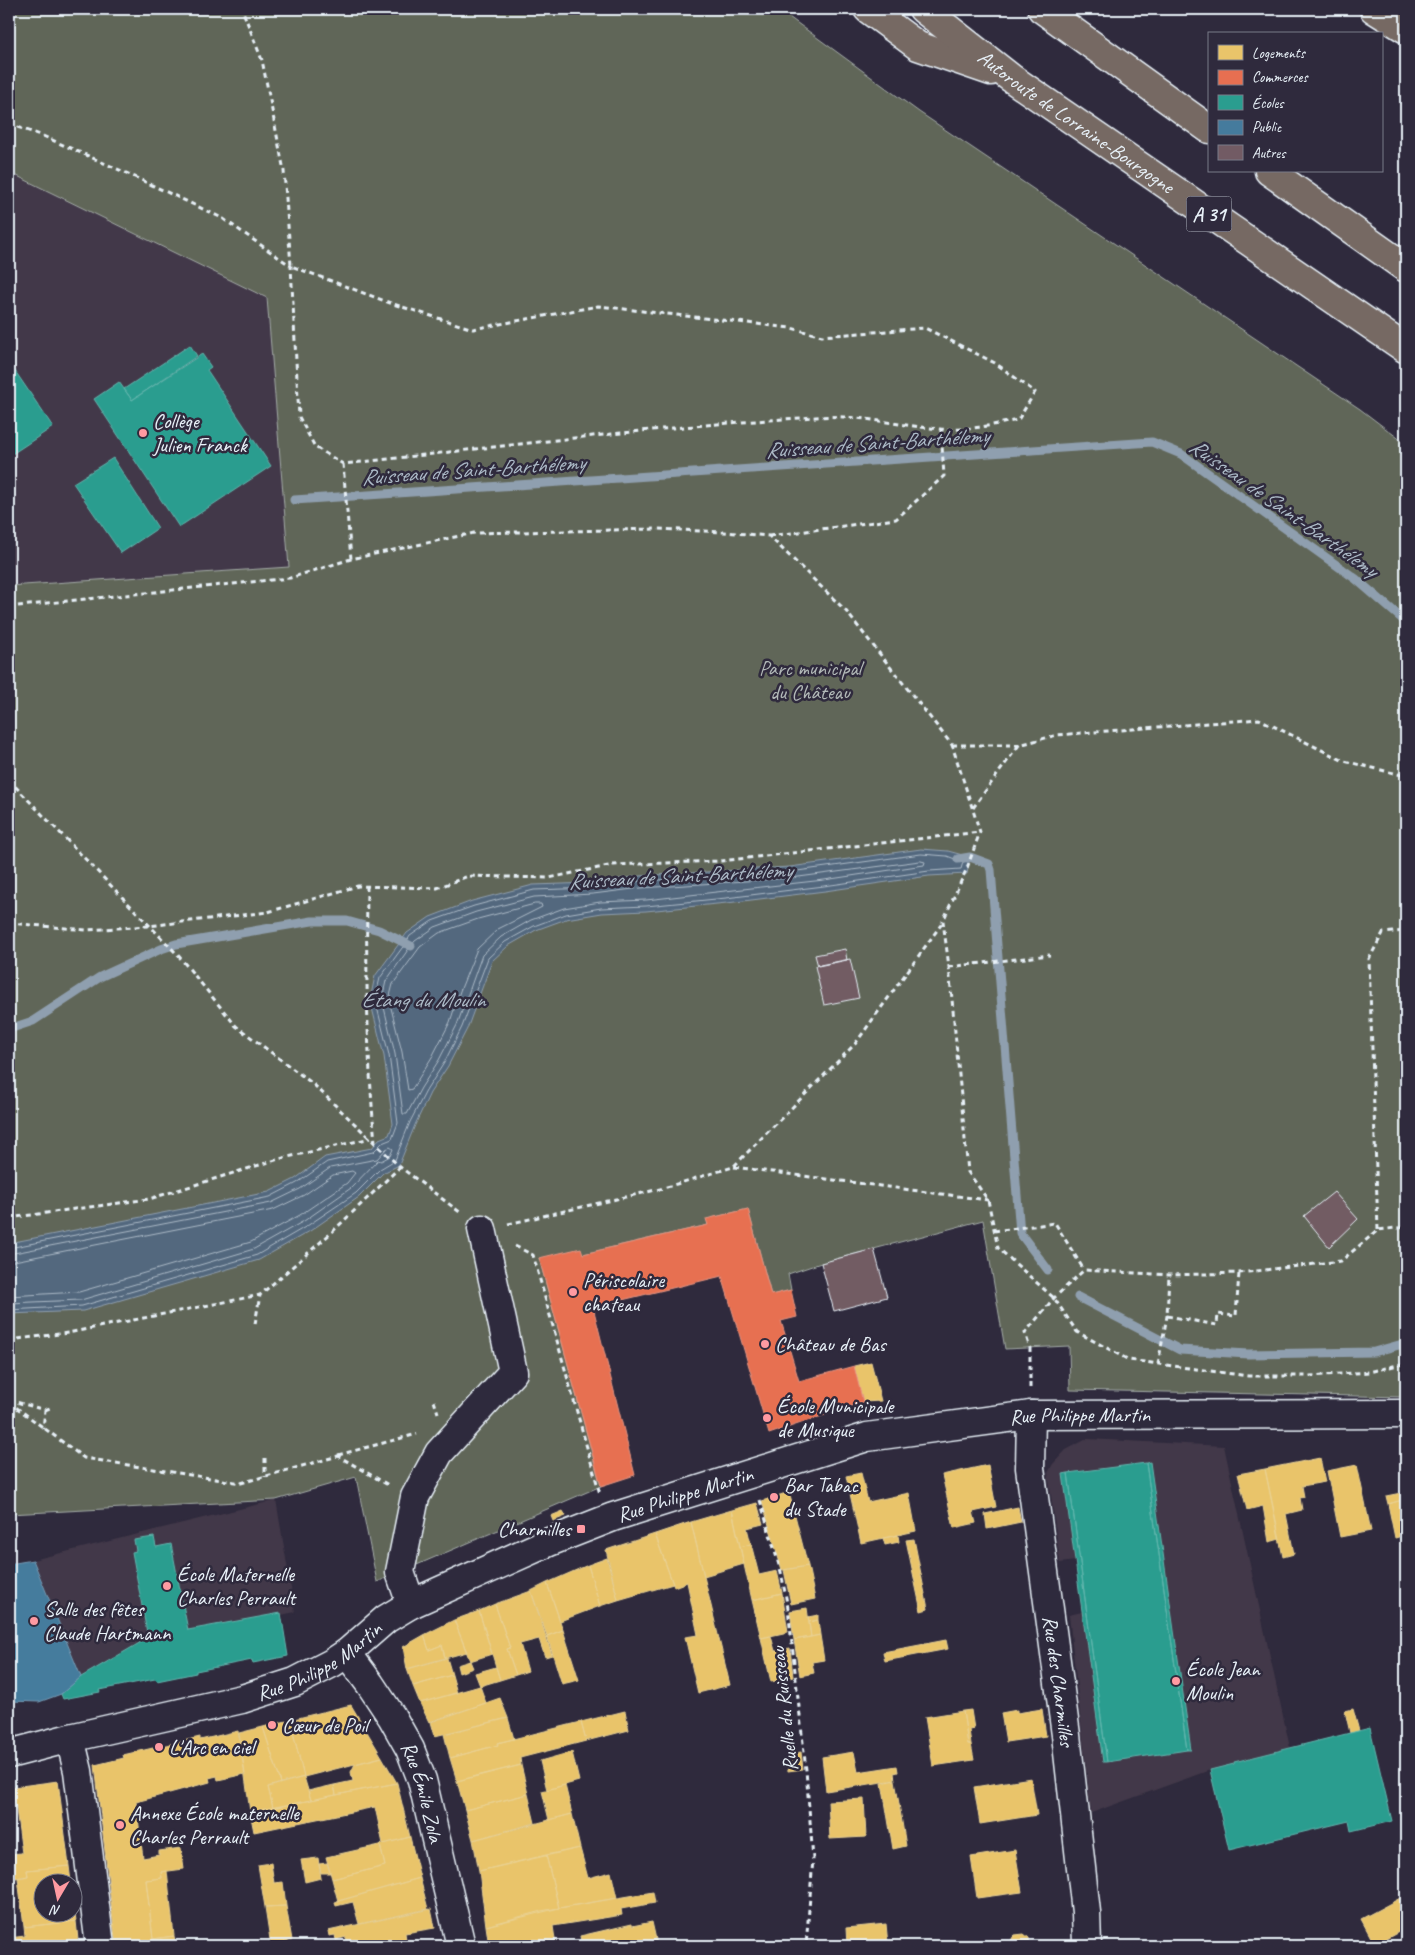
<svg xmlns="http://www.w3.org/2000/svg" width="1415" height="1955" font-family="Caveat,sans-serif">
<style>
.built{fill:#433949}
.green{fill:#616659;stroke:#a4aca8}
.water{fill:#53687e;stroke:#8f9faf}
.homes{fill:#e9c46a;stroke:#e9d295}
.shops{fill:#e76f51;stroke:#e79683}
.schools{fill:#2a9d8f;stroke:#63b6ae}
.public{fill:#457b9d;stroke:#769eb8}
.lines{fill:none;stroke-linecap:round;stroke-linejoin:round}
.shore{stroke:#acbac7;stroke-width:1}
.stream{stroke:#8f9faf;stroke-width:9}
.building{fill:#725b64;stroke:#e8f1f8}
.minor-casing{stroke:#e8f1f8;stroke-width:31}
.highway-casing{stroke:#e8f1f8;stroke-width:31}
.path{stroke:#e8f1f8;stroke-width:3;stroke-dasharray:5 4;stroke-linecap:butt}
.minor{stroke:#2f2a3d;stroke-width:28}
.highway{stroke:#766964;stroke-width:28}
.poi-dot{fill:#ff9aa2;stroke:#2f2a3d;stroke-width:2}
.labels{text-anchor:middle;stroke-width:5;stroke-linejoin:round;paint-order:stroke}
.shield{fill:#2f2a3d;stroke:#b0b5c0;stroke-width:1}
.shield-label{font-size:20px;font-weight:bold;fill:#e8f1f8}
.street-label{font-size:21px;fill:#e8f1f8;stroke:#2f2a3d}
.poi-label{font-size:21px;fill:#e8f1f8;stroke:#2f2a3d;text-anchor:start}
.park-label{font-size:21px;fill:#b2b9b8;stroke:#2f2a3d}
.water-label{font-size:22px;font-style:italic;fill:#acbac7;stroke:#2f2a3d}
</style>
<rect width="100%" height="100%" fill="#2f2a3d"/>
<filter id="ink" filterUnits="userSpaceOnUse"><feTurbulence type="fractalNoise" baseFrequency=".02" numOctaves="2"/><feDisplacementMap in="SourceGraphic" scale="10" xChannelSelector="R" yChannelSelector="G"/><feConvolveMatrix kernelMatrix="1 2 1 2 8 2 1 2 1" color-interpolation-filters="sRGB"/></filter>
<g filter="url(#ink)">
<path class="built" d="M9,172L267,298L289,567L9,586Z
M1087,1439L1224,1446L1290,1748L1234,1762V1764L1210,1770L1091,1813L1069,1615L1082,1612L1075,1561L1060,1563L1048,1473L1053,1464L1066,1450Z
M276,1500L295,1612L281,1615L288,1656L253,1663L251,1660L196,1671V1673L157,1681L155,1679L100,1690V1692L63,1699L61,1694L81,1677L33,1560Z"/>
<path class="green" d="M9,9H778L919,112L1360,409L1406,444V1397L1070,1390L1069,1346L1005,1349L983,1220L821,1263L788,1274L791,1290L771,1295L748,1209L707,1219L708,1225L583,1254L539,1258L601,1486L377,1582L356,1477L276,1500L9,1514V586L289,567L267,298L9,172Z"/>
<path class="water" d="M921,849L948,851L970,857L967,874L929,876L825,891L727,903L646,911L602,913L566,919L536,930L508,946L492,961L467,1029L448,1066L430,1093L415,1125L399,1165L383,1173L359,1197L310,1231L259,1260L83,1311L9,1314V1243L269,1192L295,1179L325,1157L372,1148L379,1139L389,1135L393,1124L384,1056L370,1000L375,976L407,933L430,917L472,901L533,885L592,883L640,876L790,867Z"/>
<path class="homes" d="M871,1362L881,1401L863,1402L854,1366Z
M1320,1458L1325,1482L1302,1486L1304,1497L1300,1498L1302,1510L1286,1514L1294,1554L1283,1557L1265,1469Z
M988,1465L996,1507L973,1512L976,1523L954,1528L942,1475Z
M1357,1465L1371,1531L1340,1537L1327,1471Z
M1265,1469L1280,1539L1269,1542L1263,1506L1247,1510L1238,1474Z
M861,1473L868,1502L909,1493L916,1531L861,1543L846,1476Z
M789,1492L808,1566L782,1570L762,1501Z
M1406,1492V1499L1388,1504L1386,1496Z
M1406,1499V1535L1395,1538L1388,1504Z
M757,1503L763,1524L747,1528L751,1544L740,1547L732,1510Z
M1018,1507L1021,1522L987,1529L985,1514Z
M732,1510L744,1564L704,1576L691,1522Z
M563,1511L566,1516L553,1521L551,1516Z
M691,1522L730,1685L698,1693L685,1637L698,1635L687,1582L674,1587L655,1534Z
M655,1534L673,1584L618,1600L606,1550Z
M898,1535L899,1542L885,1545L883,1538Z
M914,1539L928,1609L921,1611L906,1540Z
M751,1544L759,1575L777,1571L782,1593L752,1600L740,1547Z
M607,1558L618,1600L600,1606L588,1565Z
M588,1565L600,1606L560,1621L547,1583Z
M808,1566L815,1599L791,1604L784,1570Z
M547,1583L563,1630L547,1636L531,1591Z
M531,1591L552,1655L545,1657L539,1639L520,1644L528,1671L516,1675L507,1649L510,1648L495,1604Z
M782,1593L788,1632L761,1638L752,1600Z
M495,1604L510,1648L507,1649L516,1675L500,1680L479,1611Z
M807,1608L811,1637L794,1640L790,1611Z
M479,1611L492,1654L470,1661L454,1620Z
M818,1615V1620L809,1622L808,1617Z
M454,1620L467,1652L445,1658L442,1645L429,1650L424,1635Z
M818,1620L820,1635L811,1637L809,1622Z
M563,1630L579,1680L562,1684L547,1636Z
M424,1635L429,1650L442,1645L445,1658L407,1669L403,1647Z
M820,1635L824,1660L812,1662L814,1673L800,1676L794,1640Z
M771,1636L775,1651L790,1648L793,1677L771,1682L761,1638Z
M946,1640L948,1649L885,1661L883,1652Z
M447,1658L452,1675L413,1686L407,1669Z
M470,1661L473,1668L459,1673L457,1665Z
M496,1667L500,1680L480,1686L475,1673Z
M452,1675L457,1693L420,1703L413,1686Z
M480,1686L486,1703L429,1722L420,1703Z
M500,1698L508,1718L435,1736L431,1722Z
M351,1705L382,1757L304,1777L290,1720Z
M1042,1709L1046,1736L1006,1742L1001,1713L1017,1710V1713Z
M1353,1709L1359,1731L1350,1733L1345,1711Z
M971,1710L974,1729L969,1730L971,1744H968L963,1711Z
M625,1711L629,1730L586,1741L581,1722Z
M963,1711L968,1744H971L974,1760L933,1766L925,1717Z
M508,1718L514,1739L497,1743L498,1745L450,1758L444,1734Z
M290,1720L304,1777L281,1783L263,1727Z
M581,1722L586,1741L520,1758L521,1765L457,1781L450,1758L498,1745L497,1743Z
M263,1727L281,1783L268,1787L273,1808L250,1812L239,1733Z
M238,1731L245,1774L218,1780L217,1776L209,1778L210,1782L136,1802L143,1858L159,1855V1851L181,1848L184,1869L161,1872L162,1878L146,1880L153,1939L174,1936L176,1946H116L95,1765L124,1758L123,1755L200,1737V1740Z
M572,1752L579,1781L547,1790L540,1761Z
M801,1752L803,1769L788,1771L787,1755Z
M854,1752L858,1772L897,1766L898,1772L894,1773L895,1780L826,1791L822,1757Z
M382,1757L397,1783L336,1795L334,1785L353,1781L351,1772L355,1764Z
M521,1765L528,1794L465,1810L457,1781Z
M304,1777L311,1800L273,1808L268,1787Z
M1031,1778L1037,1815L980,1824L974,1787Z
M895,1780L906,1846L893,1849L882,1783Z
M58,1781L69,1866L27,1870L28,1876L9,1879V1854L22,1853L13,1787Z
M397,1783L410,1837L383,1844L375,1807L254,1832L250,1812Z
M334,1785L336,1795L311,1800L308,1791Z
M565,1785L572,1814L549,1820L542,1791Z
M528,1794L535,1823L473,1840L465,1810Z
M864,1799L866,1837L830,1839L828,1801Z
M572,1814L580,1848L479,1871L473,1840Z
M410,1837L420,1878L338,1901L332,1879L385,1866L380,1845Z
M380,1845L385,1866L332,1879L326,1857Z
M580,1848L588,1878L611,1872L617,1898L559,1908L546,1855Z
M1015,1850L1022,1892L977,1898L971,1857Z
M546,1855L559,1908L486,1926L479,1871Z
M318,1858L321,1878L305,1882L301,1860Z
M271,1863L274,1883L283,1882L286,1906L265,1907L258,1865Z
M327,1863L330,1873H321L319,1864Z
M69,1866L71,1882H42V1912H72V1891L76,1921L24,1927L18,1878L28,1876L27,1870Z
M167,1871L174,1936L153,1939L146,1880L162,1878L161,1872Z
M420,1878L428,1909L359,1924L353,1902L336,1906L335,1902Z
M653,1892L655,1903L621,1909L622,1915L553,1926L556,1946H489L486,1926L541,1911Z
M1406,1895V1928L1375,1945L1361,1919Z
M286,1906L292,1940L271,1946L265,1907Z
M431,1909L435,1928L405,1933L407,1946H364L363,1942L348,1945L346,1937L336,1940L335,1935L329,1936L328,1931Z
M76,1921L78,1940L9,1946V1938L25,1936L24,1927Z
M652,1922L657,1944L646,1946H582L580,1936L632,1924V1926Z
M886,1924L888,1945L847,1946L846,1928Z
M1024,1934L1029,1938L1030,1946H1012L1011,1941L1013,1937L1015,1935Z
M78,1940L79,1946H21Z
M246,1941L247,1946H219V1945Z"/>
<path class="shops" d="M748,1209L771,1295L791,1290L797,1317L781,1321L799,1381L854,1366L863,1402L769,1434L722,1276L593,1307L635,1475L601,1486L539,1258L581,1248L583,1254L708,1225L706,1219Z"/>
<path class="schools" d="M190,345L197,356L132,400L124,389Z
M202,354L211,367L207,370L271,466L179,527L94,399L119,382L132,400Z
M13,368L53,427L9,456V371Z
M113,458L158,528L121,553L73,483Z
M1150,1462L1191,1750H1187L1146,1463Z
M1146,1463L1187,1750L1107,1762L1068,1473Z
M1068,1473L1107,1762H1103L1063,1474Z
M154,1537L156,1547L171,1544L188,1630L281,1613L288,1656L253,1663L252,1660L196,1671V1673L157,1681L155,1679L99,1690L100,1692L63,1699L61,1694L81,1677L148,1638L132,1552L136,1551L134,1540Z
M1370,1728L1392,1821L1351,1831L1349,1821L1229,1850L1210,1770L1234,1764V1762Z"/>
<path class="public" d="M33,1560L81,1677L61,1694L39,1702L9,1701V1564Z"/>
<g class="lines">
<path class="shore" d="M921,861L925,862L924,865L824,880L725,891L646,900L600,902L564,908L531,920L501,937L482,955L457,1025L439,1060L421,1088L407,1114H403L395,1054L382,999L386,981L410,947L415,941L435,927L476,912L534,897L593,894L641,888L791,878Z
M535,904H541L542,907L498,929L477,949L460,991L450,1022L432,1057L412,1089L408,1090L402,1052L389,1000L393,984L420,947L439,933L478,919Z
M9,1248L270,1197L297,1183L327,1162L373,1152L382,1143L392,1139L398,1123L389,1055L375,999L380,978L405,944L410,936L432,921L474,906L534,890L593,888L641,881L790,872L921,854L947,856L963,862L961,869L929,871L824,886L726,898L646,906L601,908L566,914L534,926L505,942L488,958L462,1027L444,1063L426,1091L410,1122L395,1160L380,1169L356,1193L307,1226L257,1255L82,1306L9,1310
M9,1254L271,1203L300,1189L330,1168L377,1159L386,1149L390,1147L393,1149L390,1156L381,1161L378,1160L351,1188L304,1221L254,1249L81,1300L9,1303
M9,1262L273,1210L304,1195L333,1175L352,1171L355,1173L347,1183L300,1215L251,1242L79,1292L9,1296"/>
<path class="stream" d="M294,500L1152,442L1181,454L1356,579L1406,622
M958,859L970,857L989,864L991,870L1020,1233L1048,1270
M9,1029L33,1021L100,977L161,949L176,944L312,921H347L379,930L411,946
M1078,1297L1180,1350L1248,1354L1374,1352L1406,1343"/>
</g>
<path class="building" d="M845,949L847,960L818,966L815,955Z
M850,959L859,998L824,1005L815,966Z
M1334,1192L1358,1219L1329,1247L1304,1216Z
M874,1249L887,1297L834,1311L821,1263Z"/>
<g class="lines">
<g class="minor-casing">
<g id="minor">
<path id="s1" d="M1031,1415L1030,1468L1066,1735L1086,1912L1087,1946"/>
<path d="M411,1604L400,1572L415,1497L439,1453L513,1372L482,1229"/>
<path id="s2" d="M347,1653L370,1684L392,1717L410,1749L422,1780L461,1946"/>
<path d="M70,1738L78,1771L100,1946"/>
<path id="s3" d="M9,1754L70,1738L242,1699L295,1682L332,1663L347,1653L386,1619L411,1604L549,1542L613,1517L867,1437L1031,1415L1406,1414"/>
</g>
</g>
<g class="highway-casing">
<g id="highway">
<path d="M868,9L918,46L991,71"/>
<path id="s4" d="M923,9L1011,78L1406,349"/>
<path d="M1042,9L1209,129"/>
<path d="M1374,9L1406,29"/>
<path d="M1269,171L1406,268"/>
</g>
</g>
<path class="path" d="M9,124L43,136L122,171L222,218L291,266L299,417L315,447L343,464C500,447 658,426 816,417C858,414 899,426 940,429C966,431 993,425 1018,420L1035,392L995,363L925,328L822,336L791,328L598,306L473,329L393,304L291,266L284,171L262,60L242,9
M343,464L351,559
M769,536L896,519L944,476L941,430
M9,607L290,578L351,559L474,533L658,529L724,532L769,536L845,610L952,745L980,832L967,868L943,921L949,967L968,1172L988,1200L998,1248L1054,1298L1077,1332L1129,1360L1248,1376H1310L1369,1372L1406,1363
M952,745H1019L1057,735L1259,719L1344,761L1406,776
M9,780L177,954L236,1026L313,1084L400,1167L461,1213
M973,808L1019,745
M367,886C366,971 367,1056 375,1142
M9,923L87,930L148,926L268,912L358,886L437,888L468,876L549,878L613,865L721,861L980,832
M949,967L1050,955
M734,1167L988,1200
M9,1218L149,1199L279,1159L371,1138
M508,1224L660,1189L733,1167L855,1044L943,922
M1378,1230L1369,959L1383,933L1406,931
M994,1231L1055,1223L1084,1270
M515,1246L533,1255L600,1494
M1167,1316L1217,1325L1218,1314L1236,1316L1239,1273
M255,1324L260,1295
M9,1340L68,1333L260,1295L331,1233L400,1167
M1158,1364L1167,1316L1169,1275
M1030,1388V1348L1025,1333L1054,1298L1084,1270L1169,1275L1239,1273L1341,1261L1378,1230L1406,1227
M9,1400L45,1410L43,1429
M434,1401L438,1413
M9,1402L84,1458L241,1483L338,1456L390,1486
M45,1410L52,1407
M338,1455L417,1434
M265,1458V1477
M760,1500L781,1572L788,1608L806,1770L813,1859L806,1946"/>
<use href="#minor" class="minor"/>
<use href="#highway" class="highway"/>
</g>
</g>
<g class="poi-dot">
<circle cx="143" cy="433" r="5"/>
<circle cx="573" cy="1292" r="5"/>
<circle cx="765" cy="1344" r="5"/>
<circle cx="767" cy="1418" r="5"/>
<circle cx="774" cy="1497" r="5"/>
<rect x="576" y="1524" width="10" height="10" rx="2.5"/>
<circle cx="167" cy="1586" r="5"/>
<circle cx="34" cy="1621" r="5"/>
<circle cx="1176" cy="1681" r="5"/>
<circle cx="272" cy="1725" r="5"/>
<circle cx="159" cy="1747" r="5"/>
<circle cx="120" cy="1825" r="5"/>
</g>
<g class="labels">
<rect class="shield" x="1186.5" y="196.5" width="45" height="35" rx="4"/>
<g class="shield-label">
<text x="1209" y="221">A 31</text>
</g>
<g class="street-label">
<text dy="7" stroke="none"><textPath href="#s4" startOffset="190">Autoroute de Lorraine-Bourgogne</textPath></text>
<text dy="7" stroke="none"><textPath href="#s3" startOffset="1136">Rue Philippe Martin</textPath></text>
<text dy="7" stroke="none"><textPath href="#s3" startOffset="731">Rue Philippe Martin</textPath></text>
<text dy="7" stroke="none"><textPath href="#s3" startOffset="326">Rue Philippe Martin</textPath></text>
<text dy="7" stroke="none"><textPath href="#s1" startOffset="268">Rue des Charmilles</textPath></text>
<text transform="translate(784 1709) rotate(-96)" y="7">Ruelle du Ruisseau</text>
<text dy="7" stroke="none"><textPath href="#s2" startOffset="160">Rue Émile Zola</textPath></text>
</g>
<g class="poi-label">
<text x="153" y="428">Collège<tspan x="153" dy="24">Julien Franck</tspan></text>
<text x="583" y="1287">Périscolaire<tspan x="583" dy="24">chateau</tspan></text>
<text x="775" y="1351">Château de Bas</text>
<text x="777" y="1413">École Municipale<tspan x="777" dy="24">de Musique</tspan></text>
<text x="784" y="1492">Bar Tabac<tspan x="784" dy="24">du Stade</tspan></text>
<text x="571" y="1536" text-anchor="end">Charmilles</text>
<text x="177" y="1581">École Maternelle<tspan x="177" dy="24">Charles Perrault</tspan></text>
<text x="44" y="1616">Salle des fêtes<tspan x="44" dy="24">Claude Hartmann</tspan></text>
<text x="1186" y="1676">École Jean<tspan x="1186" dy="24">Moulin</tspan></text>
<text x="282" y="1732">Cœur de Poil</text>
<text x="169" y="1754">L'Arc en ciel</text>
<text x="130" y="1820">Annexe École maternelle<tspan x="130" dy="24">Charles Perrault</tspan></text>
</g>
<g class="park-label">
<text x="810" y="675">Parc municipal<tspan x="810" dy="24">du Château</tspan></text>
</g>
<g class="water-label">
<text transform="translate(877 442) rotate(-4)" y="8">Ruisseau de Saint-Barthélemy</text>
<text transform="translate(473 469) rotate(-4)" y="8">Ruisseau de Saint-Barthélemy</text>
<text transform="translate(1284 507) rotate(35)" y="8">Ruisseau de Saint-Barthélemy</text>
<text transform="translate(680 875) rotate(-3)" y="8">Ruisseau de Saint-Barthélemy</text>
<text x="423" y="1007">Étang du Moulin</text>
</g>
</g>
<rect width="1415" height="1955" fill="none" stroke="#2f2a3d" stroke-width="30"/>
<rect x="15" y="15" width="1385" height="1925" fill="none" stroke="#e8f1f8" stroke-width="2" filter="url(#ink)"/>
<rect x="1208" y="32" width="175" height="140" fill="#2f2a3d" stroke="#797a88"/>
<rect x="1218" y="45" width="25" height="15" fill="#e9c46a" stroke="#797a88"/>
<text x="1252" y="58" font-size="15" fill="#e8f1f8">Logements</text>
<rect x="1218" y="70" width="25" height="15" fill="#e76f51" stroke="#797a88"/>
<text x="1252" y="82" font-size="15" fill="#e8f1f8">Commerces</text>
<rect x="1218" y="95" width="25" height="15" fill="#2a9d8f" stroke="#797a88"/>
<text x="1252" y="108" font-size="15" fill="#e8f1f8">Écoles</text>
<rect x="1218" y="120" width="25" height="15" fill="#457b9d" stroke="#797a88"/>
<text x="1252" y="132" font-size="15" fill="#e8f1f8">Public</text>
<rect x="1218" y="145" width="25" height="15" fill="#725b64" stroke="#797a88"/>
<text x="1252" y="158" font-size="15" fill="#e8f1f8">Autres</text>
<g transform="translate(58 1898) rotate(189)"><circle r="24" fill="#2f2a3d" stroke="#797a88"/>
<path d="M0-4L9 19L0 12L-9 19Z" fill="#ff9aa2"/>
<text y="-8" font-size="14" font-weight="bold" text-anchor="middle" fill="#e8f1f8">N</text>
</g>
</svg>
